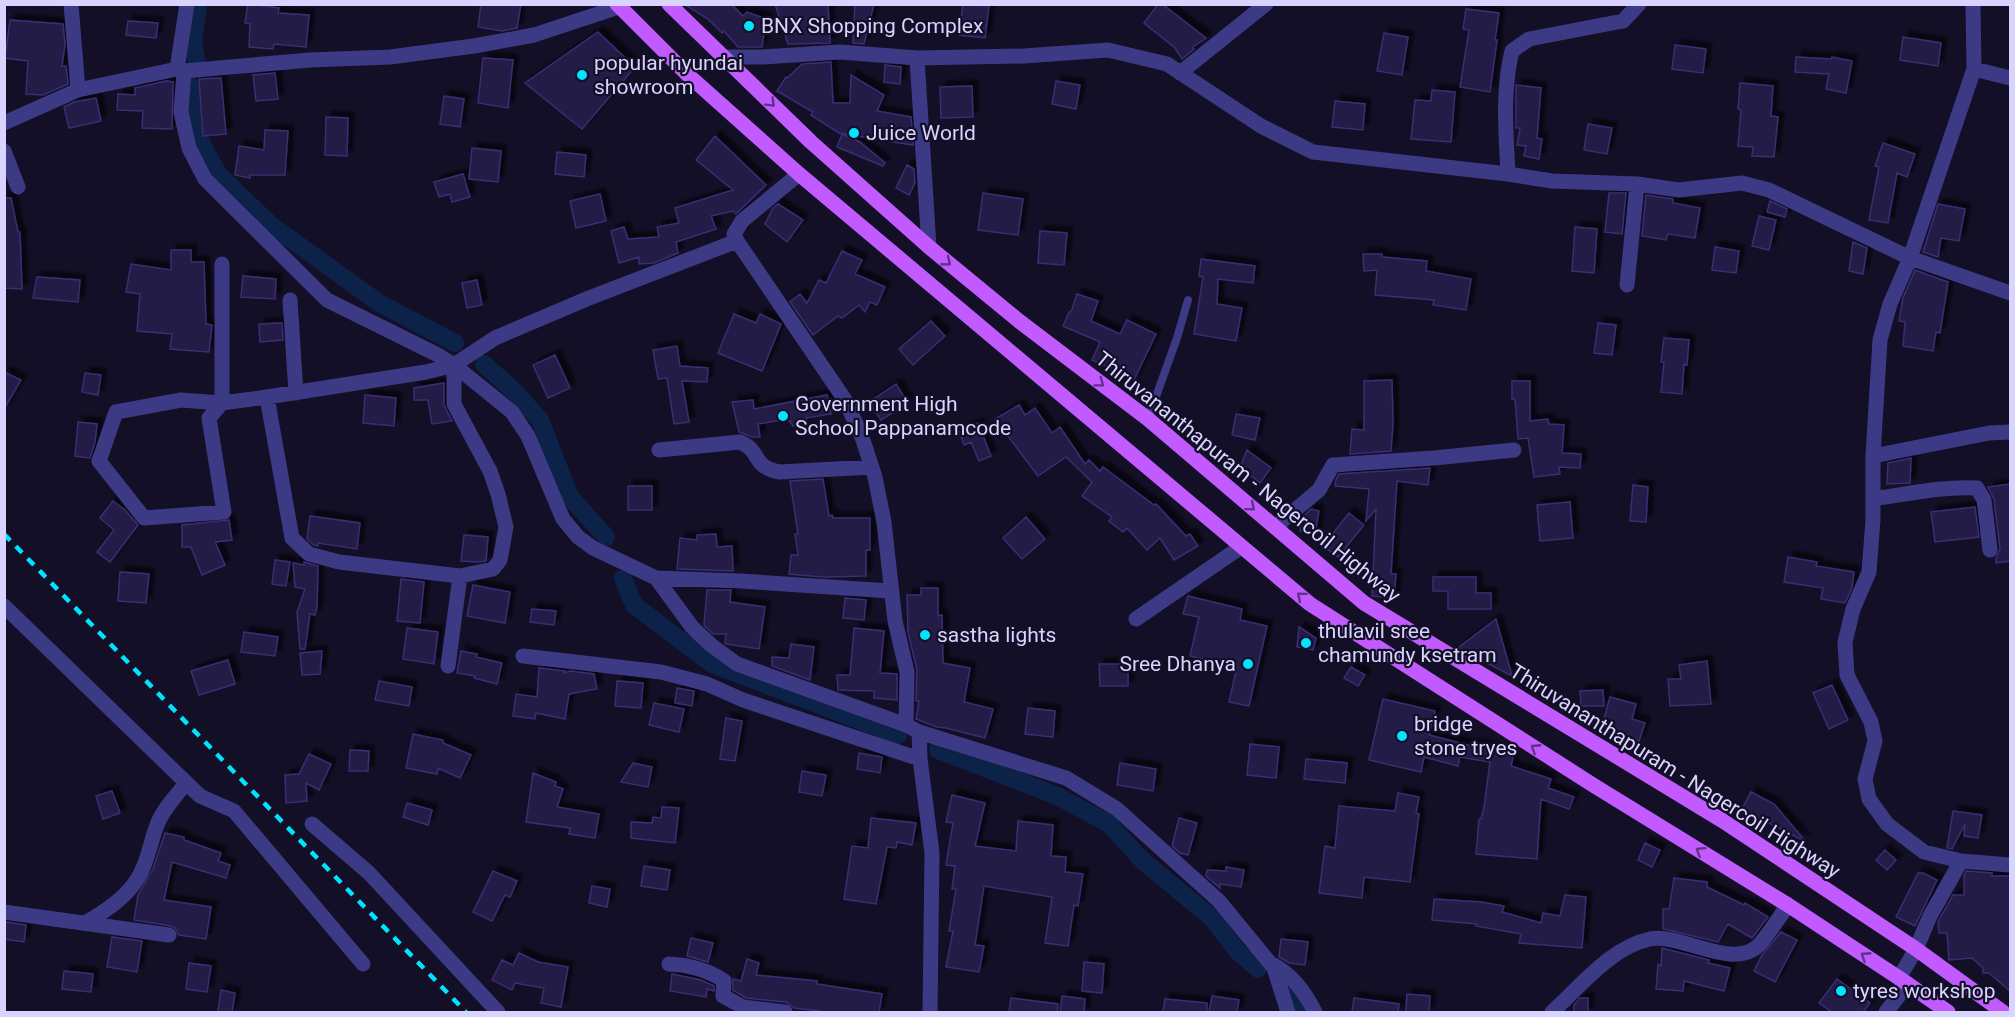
<svg xmlns="http://www.w3.org/2000/svg" width="2015" height="1017" font-family="Roboto,sans-serif">
<style>
.lines{fill:none;stroke-linecap:round;stroke-linejoin:round}
.canal{stroke:#0c2248;stroke-width:18}
.building{fill:#241b47;stroke:#3b2d73;stroke-width:1.5;filter:url(#shadow)}
.lane{stroke:#3d3a85;stroke-width:8}
.street{stroke:#3d3a85;stroke-width:15}
.primary{stroke:#c25bff;stroke-width:15}
.rail{stroke:#00e5ff;stroke-width:4.5;stroke-dasharray:9 8;stroke-linecap:butt}
.oneway{stroke:#623188}
.poi-dot{fill:#00e5ff;stroke:#130f26;stroke-width:2}
.labels{text-anchor:middle;stroke-width:4.5;stroke-linejoin:round;paint-order:stroke}
.poi-label{font-size:21px;fill:#d9d4ff;stroke:#130f26;text-anchor:start}
.street-label{font-size:21px;fill:#d9d4ff;stroke:#130f26}
</style>
<defs>
<filter id="shadow"><feDropShadow dx="5.5" dy="-5.5" stdDeviation="1.5" flood-color="#0009"/></filter>
</defs>
<rect width="100%" height="100%" fill="#130f26"/>
<g class="lines">
<path class="canal" d="M196,59L193,42L198,4
M191,86L197,135L218,174L271,225L379,303L455,343
M484,364L515,392L540,420L570,497L606,537
M623,578L634,605L712,664L898,735
M938,750L1055,795L1108,823L1143,861L1212,918L1238,952L1258,969
M1289,986L1305,1012"/>
</g>
<path class="building" d="M248,4L279,8L278,13L309,15L306,47L274,44L273,49L249,47L250,24L245,23Z
M481,4H521L517,28L502,31L478,27Z
M684,4H731L743,16L747,12L766,19L762,47H738L724,31L722,33L708,19Z
M775,4H828L830,43L788,44Z
M855,4H874L864,44L853,43Z
M963,4L989,6L985,38L959,35Z
M1158,4H1162L1206,38L1193,47L1194,49L1182,59L1175,48L1144,23Z
M1466,9L1499,13L1495,40H1497L1490,92L1460,87L1469,30L1463,29Z
M10,20L63,24L65,44L62,66H66L68,84L43,95L26,94L28,61L5,58Z
M128,21L158,23L156,38L126,35Z
M598,32L635,67L582,129L525,83Z
M1384,33L1408,37L1402,75L1377,71Z
M1903,37L1941,43L1938,66L1900,60Z
M1675,45L1706,49L1703,73L1672,69Z
M1796,57L1831,59L1832,57L1852,61L1846,93L1826,89L1829,74L1795,72Z
M483,58L513,60L508,108L478,103Z
M831,62L833,103H850L851,75L884,95L877,111L911,117L913,145L839,133L811,115L813,112L777,91L786,77L787,78L802,64Z
M885,65L901,67L900,84L884,82Z
M275,73L278,99L256,101L253,75Z
M221,78L226,134L203,136L199,79Z
M166,81L173,82L172,129L142,128L143,111L117,110L118,94L135,95V88Z
M1056,81L1080,85L1076,109L1052,104Z
M1740,83L1773,86L1771,116L1778,117L1774,157L1752,156L1753,147L1738,146L1741,110L1738,109Z
M1516,85L1541,88L1537,138L1542,139L1539,159L1524,156L1526,146L1517,145L1520,128H1516Z
M972,86L973,117L941,118L940,87Z
M1432,90L1455,92L1451,142L1411,139L1415,100L1431,101Z
M444,96L464,99L460,127L440,124Z
M96,98L101,121L69,128L64,107L74,102Z
M1335,101L1365,104L1363,130L1332,127Z
M326,117L348,118L347,156L325,155Z
M1588,124L1612,128L1607,154L1584,150Z
M265,130L288,131L285,175H250V178L235,175L239,146L264,150Z
M842,134L860,142L885,163L883,166L837,147Z
M715,136L766,185L736,214L733,211L711,216L716,229L676,242L678,253L654,263L639,264V257L619,263L611,231L624,227L628,239L659,237L657,227L679,223L675,208L733,190L696,160Z
M1883,143L1915,154L1907,177L1897,173L1888,223L1869,220L1879,167L1875,166Z
M472,148L501,151L498,182L469,179Z
M557,152L586,155L584,177L555,174Z
M907,165L914,169L915,183L909,195L896,188Z
M463,174L470,197L452,202L450,194L439,197L434,182Z
M983,193L1023,199L1018,235L978,230Z
M1609,193H1626L1622,234L1605,232Z
M600,194L606,221L576,228L570,201Z
M1646,195L1673,199V203L1700,208L1695,238L1668,234L1666,240L1642,236Z
M4,198H11L18,232H20L22,289L4,288Z
M1770,201L1787,209L1785,217L1767,212Z
M778,204L803,220L787,242L765,224L773,208Z
M1938,204L1965,209L1959,241L1941,238L1938,257L1923,252Z
M1759,216L1776,220L1769,250L1752,246Z
M1575,227L1597,229L1594,273L1572,271Z
M1040,231L1067,233L1064,265L1038,263Z
M1853,242L1867,248L1863,274L1849,271Z
M1715,247L1739,251L1736,273L1712,270Z
M171,250H191V262H204L206,324L212,325L209,352L170,349L172,334L137,331L140,294L126,292L131,264L171,270Z
M842,251L862,260L855,274L885,287L877,305L870,302L865,312L859,305L842,318L838,316L813,335L790,302L800,294L807,303L819,280L826,283Z
M1363,254H1382V257L1427,261L1426,271L1471,279L1466,310L1433,305L1434,300L1375,295L1377,270L1364,271Z
M1201,259L1255,266L1253,283L1218,279L1217,304L1242,308L1236,341L1194,334L1203,277L1199,276Z
M1915,270L1948,282L1940,333L1936,332L1933,351L1903,346L1905,322L1899,321L1903,298Z
M243,276L276,279L275,299L241,297Z
M37,277L80,280L78,302L33,298Z
M477,280L482,305L467,308L462,283Z
M1077,294L1098,301L1091,321L1120,334L1127,320L1156,334L1134,380L1092,360L1100,342L1063,326L1069,312H1071Z
M734,314L756,323L760,314L781,324L762,371L718,353Z
M931,321L945,336L913,365L899,349Z
M282,323L283,340L260,342L259,324Z
M1598,323L1616,325L1612,355L1594,353Z
M1664,338L1689,340L1687,365L1684,364L1682,394L1661,392L1664,362H1661Z
M677,346L680,366L708,368L707,382L682,381L689,422L674,424L667,378L658,379L653,350Z
M555,355L570,388L548,398L533,365Z
M4,372L21,380L4,409Z
M85,373L101,375L98,395L82,392Z
M1392,380L1393,424L1391,451L1350,454L1352,429L1364,430V381Z
M1512,381H1530V421L1548,419L1549,424L1564,425L1562,453L1581,454L1580,468L1559,467L1560,474L1534,477L1528,438L1518,439L1515,399H1512Z
M444,383V405L452,421L432,424L428,400H414V388Z
M896,384L908,403L881,420L869,402Z
M365,395L396,398L394,426L363,423Z
M827,395L831,414L806,418L807,423L793,426L788,419L758,424L760,437H752L739,432L732,402L753,400L754,409Z
M1019,405L1025,415L1035,408L1052,433L1060,427L1085,464L1089,460L1100,471L1103,467L1154,505L1156,504L1186,536L1190,534L1198,546L1174,560L1160,538L1147,550L1127,528L1123,532L1109,521L1112,517L1082,496L1092,482L1066,457L1038,476L995,419Z
M1236,414L1260,418L1255,440L1232,435Z
M78,422L97,424L95,442L90,458L75,456Z
M978,423L991,456L979,461L971,442L964,445L959,432Z
M1247,450L1271,468L1260,483L1240,467Z
M1911,458L1910,483L1887,484L1888,463Z
M1430,468L1428,485L1397,481L1391,574H1396L1394,598L1372,596L1376,509L1366,521L1369,489L1335,486L1336,480L1339,474Z
M823,479L829,516L832,515L833,518H870V550H866V576L823,577L789,574L791,555H798L795,534H798L790,481Z
M2010,484V561L1996,563V558L2000,549L1994,499L1988,487Z
M1633,485L1648,487L1646,522L1630,521Z
M628,486H652V510H628Z
M113,501L125,510L138,525L110,562L97,552L114,530L100,518Z
M1570,502L1573,538L1540,541L1537,505Z
M1975,507L1979,537L1935,542L1931,512Z
M1311,509L1319,511L1315,534L1300,531L1303,517Z
M1349,513L1364,525L1338,557L1323,546Z
M310,516L360,523L357,549L318,543V546L314,545L307,539Z
M1026,517L1045,539L1022,559L1003,538Z
M229,520L232,540L215,542L225,565L202,575L191,547H182V525Z
M716,534L717,547L732,546L733,571L677,569L680,538L697,540V535Z
M464,535L488,537L486,561L477,562L461,561Z
M1788,557L1817,562L1816,566L1854,572L1852,588L1845,603L1821,599L1823,588L1784,582Z
M275,560L290,562L286,586L272,584Z
M304,562L318,566L317,607L315,615L310,614L305,649H300L297,612L305,589L295,587L293,563L304,565Z
M120,572L149,574L146,603L118,601Z
M1433,577H1476V593H1491V609H1448V591H1433Z
M401,579L424,582L420,623L397,621Z
M473,585L510,592L505,623L467,616Z
M921,588H938V616L942,615L943,663L970,668L964,702L993,709L985,738L946,728L937,727L916,719L919,701H916L917,670L908,632L907,595H921Z
M707,590H731L730,602L765,607L759,649L726,644L725,643L726,634H713L704,625Z
M1188,596L1242,609L1240,620L1267,626L1249,706L1229,702L1237,667L1190,656L1199,617L1183,614Z
M845,598L866,600L864,620L843,618Z
M532,609L556,611L554,625L530,622Z
M1496,619L1512,676L1458,648Z
M1299,627L1316,638L1313,650L1297,647Z
M407,628L438,632L434,664L403,659Z
M854,628L884,631L880,673L897,674V700L874,698V691L838,690L837,675H850Z
M244,632L278,637L275,656L241,652Z
M791,644L814,647L810,680L772,666V657L789,658Z
M322,651L320,674L302,675L300,653Z
M461,651L477,654L476,657L502,663L497,684L474,678L475,676L457,673Z
M228,660L235,684L199,695L191,671Z
M1707,661L1711,704L1670,706L1668,679H1681L1679,665Z
M1099,664H1128V686H1100Z
M1351,667L1365,675L1358,686L1344,678Z
M539,668L565,671L564,673L570,671L594,674L597,689L569,694L565,719L536,713L535,719L513,716L516,694L537,697Z
M379,681L412,687L409,706L375,700Z
M617,681L643,683L641,708L615,706Z
M1832,685L1848,720L1829,729L1813,693Z
M677,688L694,691L692,706L675,703Z
M1603,690L1604,706H1581L1580,691Z
M1610,697L1636,704L1632,719L1645,723L1639,741L1601,730Z
M1383,699L1435,711L1429,735L1472,746V744L1492,747L1491,751L1513,757L1511,766L1551,779L1548,788L1574,797L1569,809L1541,799L1537,859L1476,854L1479,819H1481L1484,807L1490,762L1460,757L1458,766L1424,757L1421,772L1369,760Z
M654,703L684,709L679,732L649,725Z
M1028,708L1055,711L1053,737L1025,734Z
M726,718L742,721L735,761L720,759Z
M413,734L443,740V743L471,755L460,778L438,768L437,774L406,768Z
M1250,744L1279,747L1276,778L1247,775Z
M350,750L369,751L368,771H349Z
M859,753L882,757L880,773L857,769Z
M309,754L331,764L319,790L306,783L307,801L286,803L285,775L299,774Z
M1306,759L1347,763L1345,783L1304,779Z
M633,763L652,767L648,787L621,782Z
M1120,763L1156,769L1153,791L1117,785Z
M802,771L826,775L822,796L799,792Z
M533,773L556,782L555,786L563,789L557,807L599,814L595,838L569,834L570,828L526,822Z
M112,791L120,813L103,819L96,796Z
M1751,792L1774,804L1806,842L1742,809Z
M1398,793L1419,797L1416,813L1419,814L1416,837L1410,882L1364,877L1362,898L1319,893L1325,846L1335,848L1339,806L1395,811Z
M952,795L985,803L975,846L1016,851L1018,821L1053,825L1051,856L1066,857L1065,872L1083,874L1078,906L1074,905L1068,946L1045,943L1052,897L984,886L975,945L984,946L979,972L946,967L953,931H949L956,889H952L955,866L946,865L953,823L946,822Z
M407,803L432,810L428,825L403,817Z
M662,807L679,808L675,843L631,838V822L652,823L653,817L661,818Z
M1953,811L1982,815L1978,838L1964,836L1965,824L1952,849L1947,848Z
M871,818L916,823L912,845L897,842L896,848L887,847L876,904L844,899L852,846L868,848Z
M1179,818L1197,823L1188,855L1180,853L1172,846Z
M165,833L184,837V840L221,853L218,861L230,865L226,878L172,862L164,900L211,907L206,939L179,935L175,928L171,926L134,920L138,895L153,869Z
M1645,843L1660,850L1652,867L1638,860Z
M1885,850L1896,860L1887,870L1876,860Z
M644,866L670,870L667,890L641,886Z
M1226,867L1244,870L1241,887L1220,884V888L1206,876L1207,870L1226,871Z
M493,871L517,881L510,897L505,895L492,921L473,912Z
M1966,871L1992,873V876H2010V991L1989,973H1983V968L1972,958L1949,960L1947,933H1939L1938,922L1953,895H1964V876Z
M1918,873H1923L1937,880L1915,926L1896,917Z
M1674,878L1707,882V887L1744,905L1745,903L1768,917L1752,938L1728,924L1718,942L1663,929V909H1669Z
M592,886L610,889L607,907L589,903Z
M1565,895L1586,897L1582,948L1519,943L1521,934L1476,926L1477,924L1432,920L1434,899L1481,902L1504,906L1502,912L1541,923L1543,913L1560,916Z
M6,922L26,925L24,942L4,939Z
M1781,932L1797,940L1775,982L1754,971L1762,955Z
M112,937L142,941L137,972L107,967Z
M691,938L713,943L708,962L687,956Z
M1281,939L1308,942L1305,965L1289,963L1279,957Z
M1662,948L1709,960L1708,963L1730,968L1724,991L1684,981L1683,991L1656,989L1658,964L1661,966Z
M519,953L538,962L568,967L561,1007L541,1003L544,988L515,983L512,990L492,980L502,960L513,965Z
M747,959L759,963L756,975L817,981V984L882,994L879,1012H820V1011L794,1008L786,1002L746,998L733,990V979L741,981Z
M1084,962L1104,964L1102,993L1082,991Z
M189,963L211,966L207,992L186,989Z
M64,971L93,974L91,992L62,989Z
M672,974L701,980L714,986V991L707,989L706,997L670,991Z
M1837,979L1870,1003L1863,1012H1832L1819,1003Z
M221,990L235,993L232,1012H218Z
M1407,994L1430,996L1429,1012H1406Z
M1062,996L1085,999L1084,1012H1060Z
M1212,996L1239,1000L1237,1012H1209Z
M1011,998L1058,1004L1057,1012H1009Z
M1354,998L1399,1004L1398,1012H1352Z
M1580,998H1588V1012H1574V1005Z
M1165,999L1207,1003V1012H1163Z"/>
<g class="lines">
<path class="lane" d="M1148,419L1177,338L1188,300"/>
<path class="street" d="M71,4L78,90
M1639,4L1623,21L1529,39L1512,51C1502,92 1506,132 1508,174L1552,181L1637,184L1679,190L1742,183L1769,190L1910,258L2010,293
M724,57H763L840,52L917,58L1024,56L1108,50L1167,64L1261,126L1313,152L1508,174
M917,58L929,247
M177,69L187,4
M1974,69L2010,78
M184,71L181,112L189,148L205,179L327,300L438,355L454,365L512,412L528,436L563,519L578,537L593,548L656,578L692,627L711,645L737,664L906,725
M1180,73L1266,4
M4,123L78,90L177,69L184,71L310,60L390,57L474,46L534,35L619,7
M4,151L18,187
M799,174L742,221L734,234L737,241L845,400L862,437L875,477L884,522L895,621L907,672L906,725L919,732L920,759L932,853L930,1012
M222,264V403L209,418L224,512L144,518L99,461L116,412L181,400L222,403L267,397L426,372L454,365L495,338L589,298L737,241
M1627,285L1637,184
M290,300L296,393
M267,397L292,538L309,554L339,562L460,576L493,569L500,560L506,527L498,494L490,471L454,404V365
M659,450L740,442C762,451 751,467 780,472L872,467
M1873,456L1989,433L2010,432
M1873,499C1907,494 1943,486 1977,488L1984,500L1990,550
M1275,527L1319,490L1333,465L1434,458L1514,450
M656,578L741,581L890,591
M4,606L200,796L234,811L363,964
M1136,619L1241,547
M523,656L661,672L707,684L743,700L920,759
M448,666L460,576
M919,732L1066,778L1117,809L1219,901L1274,968L1288,1012
M312,824L369,873L498,1012
M1961,861L2010,865
M4,912L169,935
M85,923C104,912 126,898 138,878C148,862 150,843 157,825C163,809 176,796 186,783
M1270,963C1292,974 1304,991 1315,1012
M669,964C689,965 707,969 724,981L723,996L743,1007L785,1012
M1899,978L1916,949L1930,916L1961,861L1924,852L1887,824L1869,799L1865,779L1875,741L1871,722L1847,675L1845,642L1853,609L1869,572L1873,520V456L1880,340L1890,304L1910,258L1974,69L1973,4
M1552,1012C1580,987 1611,947 1650,939C1681,933 1732,970 1758,946C1766,938 1780,916 1788,905
M1886,1012L1908,984"/>
<path class="primary" d="M617,4L688,75L799,174L1310,604L1593,785L1788,905L1899,978L1948,1012
M669,4L811,142L929,247L1019,321L1148,419L1364,603L1723,821L1916,949L2003,1012"/>
<path class="rail" d="M4,534L466,1012"/>
</g>
<defs><path id="oneway-chevron" d="M-2-3.5L2.5 0L-2 3.5" fill="none" stroke-width="1.6" stroke-linecap="round" stroke-linejoin="round" transform="scale(1.5)"/></defs>
<g class="oneway">
<use href="#oneway-chevron" transform="translate(771 103) rotate(45)"/>
<use href="#oneway-chevron" transform="translate(947 262) rotate(39)"/>
<use href="#oneway-chevron" transform="translate(1100 383) rotate(37)"/>
<use href="#oneway-chevron" transform="translate(1251 507) rotate(40)"/>
<use href="#oneway-chevron" transform="translate(1301 596) rotate(-140)"/>
<use href="#oneway-chevron" transform="translate(1535 748) rotate(-147)"/>
<use href="#oneway-chevron" transform="translate(1700 851) rotate(-148)"/>
<use href="#oneway-chevron" transform="translate(1865 956) rotate(-147)"/>
</g>
<g class="poi-dot">
<circle cx="749" cy="26" r="6"/>
<circle cx="582" cy="75" r="6"/>
<circle cx="854" cy="133" r="6"/>
<circle cx="783" cy="416" r="6"/>
<circle cx="925" cy="635" r="6"/>
<circle cx="1306" cy="643" r="6"/>
<circle cx="1248" cy="664" r="6"/>
<circle cx="1402" cy="736" r="6"/>
<circle cx="1841" cy="991" r="6"/>
</g>
<g class="labels">
<g class="poi-label">
<text x="761" y="33">BNX Shopping Complex</text>
<text x="594" y="70">popular hyundai<tspan x="594" dy="24">showroom</tspan></text>
<text x="866" y="140">Juice World</text>
<text x="795" y="411">Government High<tspan x="795" dy="24">School Pappanamcode</tspan></text>
<text x="1318" y="638">thulavil sree<tspan x="1318" dy="24">chamundy ksetram</tspan></text>
<text x="937" y="642">sastha lights</text>
<text x="1236" y="671" text-anchor="end">Sree Dhanya</text>
<text x="1414" y="731">bridge<tspan x="1414" dy="24">stone tryes</tspan></text>
<text x="1853" y="998">tyres workshop</text>
</g>
<g class="street-label">
<text transform="translate(1248 477) rotate(39)" y="7">Thiruvananthapuram - Nagercoil Highway</text>
<text transform="translate(1675 771) rotate(32)" y="7">Thiruvananthapuram - Nagercoil Highway</text>
</g>
</g>
<rect width="2015" height="1017" fill="none" stroke="#d9d4ff" stroke-width="12"/>
</svg>
